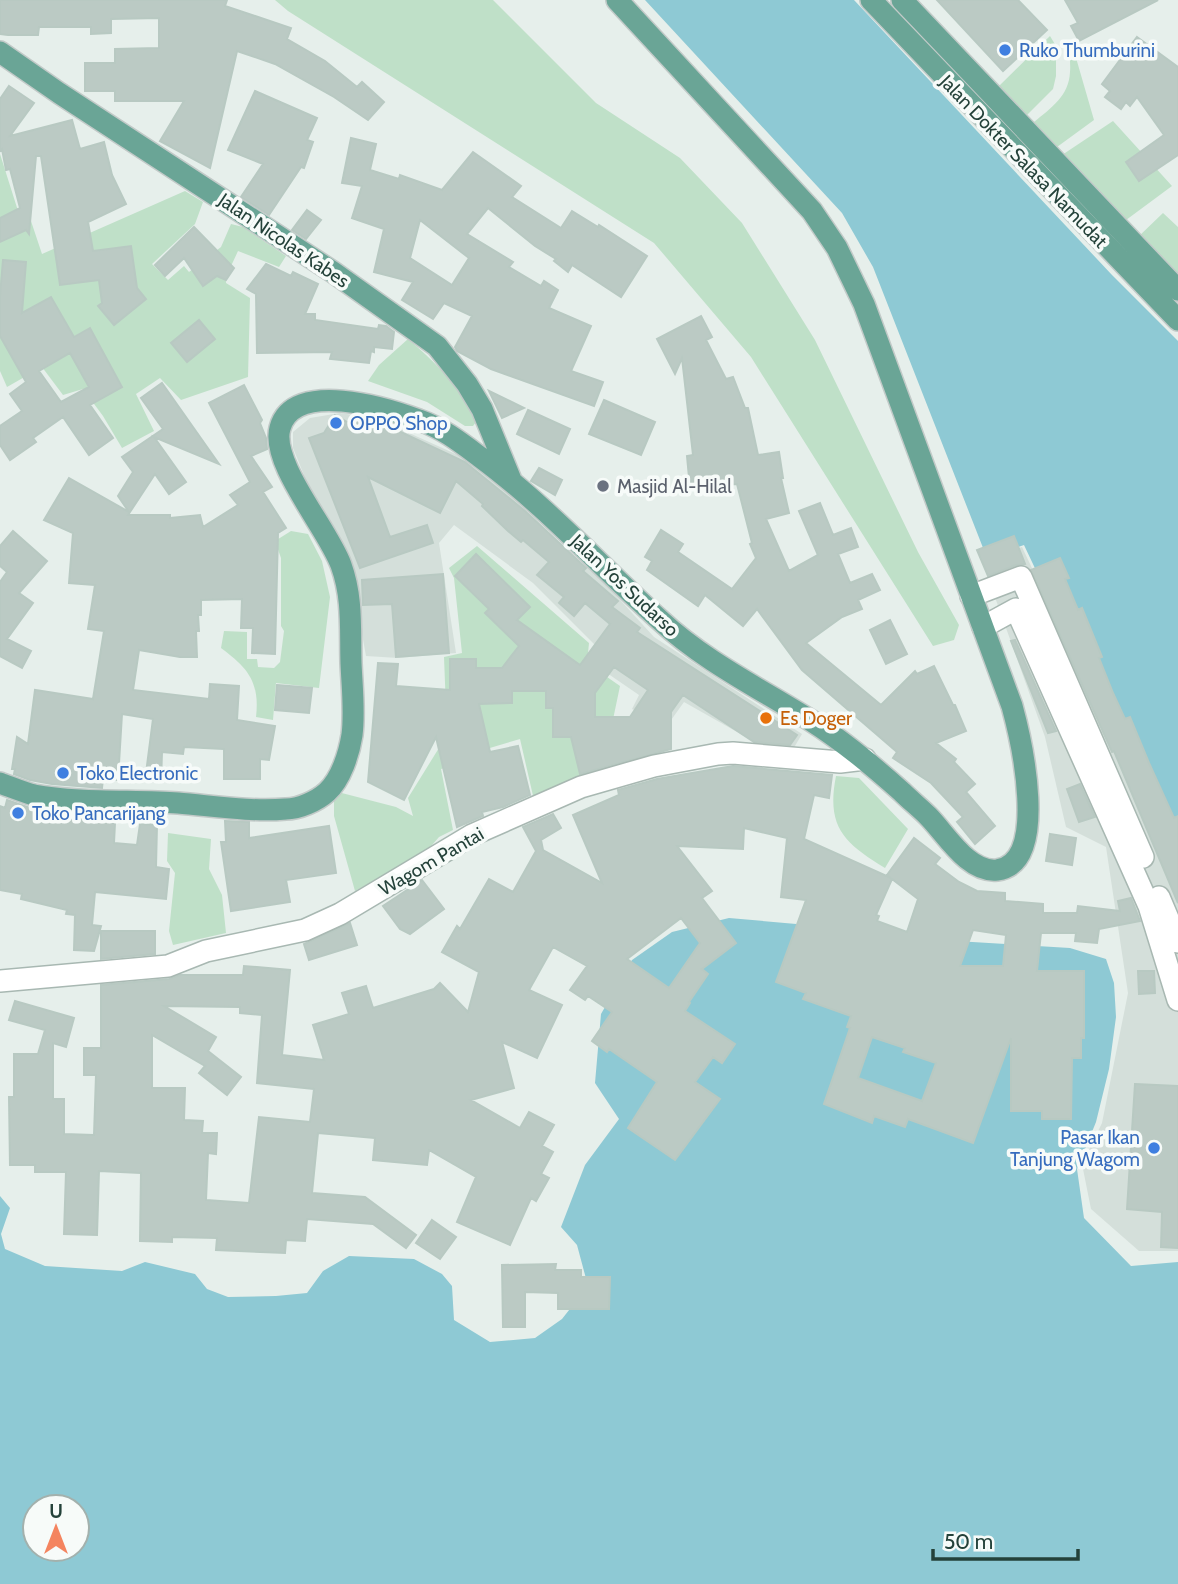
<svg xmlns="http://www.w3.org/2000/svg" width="1178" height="1584" font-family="Cabin,sans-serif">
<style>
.built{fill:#d4dfda}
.green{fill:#bfe0c8;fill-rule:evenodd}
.water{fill:#8ec9d4;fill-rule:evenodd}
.building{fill:#bbcac4;stroke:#b8c9c2;stroke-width:2;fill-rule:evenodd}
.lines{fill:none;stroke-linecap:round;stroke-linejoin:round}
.minor-casing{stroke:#a8b8b2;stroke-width:24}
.major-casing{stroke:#c2cac8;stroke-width:24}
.minor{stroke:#fff;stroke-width:21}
.major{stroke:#6aa596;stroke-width:21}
.shop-dot{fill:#3f7fe0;stroke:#f7fbf9;stroke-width:2.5}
.worship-dot{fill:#6b7280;stroke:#f7fbf9;stroke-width:2.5}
.food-dot{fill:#e8710a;stroke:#f7fbf9;stroke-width:2.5}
.labels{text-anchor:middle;stroke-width:7;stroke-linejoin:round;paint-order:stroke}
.shop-label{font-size:19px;fill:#366cbe;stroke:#f7fbf9;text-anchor:start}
.street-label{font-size:19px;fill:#24423a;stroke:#f7fbf9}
.worship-label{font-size:19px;fill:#5b616d;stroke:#f7fbf9;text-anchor:start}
.food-label{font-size:19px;fill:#c56008;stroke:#f7fbf9;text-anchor:start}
</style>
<rect width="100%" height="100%" fill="#e6efeb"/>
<path class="built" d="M340,413L367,417L398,428L469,460L511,496L612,591L654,637L802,734L792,751L774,753L684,702L669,723H663L632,709L639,695L588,660L596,646L533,583L454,525L439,543L456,653L398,658L366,656L357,606L293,448V432L310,418Z
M1022,547L1178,877V1251H1139L1091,1209L1082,1164L1102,1123L1128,993L1106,847L1066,827L1045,737L982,561Z"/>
<path class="green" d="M275,0H493L596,103L680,158L742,223L815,340L918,552L959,625L954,640L933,646L751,357L654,243L288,11Z
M1050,36L1056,46V76L1053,89L1026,116L999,86Z
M1072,44L1094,120L1057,147L1034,122C1051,108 1069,96 1070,72C1071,62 1068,53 1072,44Z
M1113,121L1172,186L1122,223L1062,155Z
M0,154L19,214L29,215L42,254L185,191L203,202L195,224L152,264L168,280L184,266L189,272L221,247L231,224L243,227L286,256L279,267L238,251L226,277V283L250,298L248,377L181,400L160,378L136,394L154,431L122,448L103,416L83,389L63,395L42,367L7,387L0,371V336L15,362L17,310L23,300L26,262L3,260L0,296V242L11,213L0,218ZM55,252L96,280L60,285ZM131,280L146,299L114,325ZM199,320L187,361L171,343ZM90,328L101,348L80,360L69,339ZM104,355L122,386L98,401Z
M1163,213L1178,227V279L1137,238Z
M408,339C434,361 464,390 476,422L473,426H465L427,402L368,381L379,365Z
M291,531L308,534L322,561L330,597L319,688L276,683L273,720L256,717C260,682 248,668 221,648L224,631L247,632V659H257L258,667L274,668L280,662L284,631L281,626V558L275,541Z
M477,546L589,643L587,663L620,686L611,729L625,769L534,800L520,739L473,753L468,762L441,769L453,830L439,837L426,852L355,891L334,816V791L396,807L413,816L408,798L447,735L444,657L462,653L454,578L449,568Z
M836,776L859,778L908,829L885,868C844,843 826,827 836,776Z
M168,833L211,839L209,869L222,895L226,933L173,945L169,931L175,873L167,861Z"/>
<path class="water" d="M645,0H854L1112,275L1178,341V871L1024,545L987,558L873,267L842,213Z
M729,918L842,928L906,938L1070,948L1106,959L1114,983L1116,1017L1109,1069L1096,1122L1077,1169L1084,1218L1131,1266L1178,1262V1584H0V1196L10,1208L1,1234L5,1249L45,1266L122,1271L145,1262L195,1274L207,1289L228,1297L276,1296L307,1293L323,1271L349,1256L414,1259L442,1274L452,1286L454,1320L490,1342L535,1338L562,1319L588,1286L577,1245L561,1227L585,1165L619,1119L595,1083L601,1014L632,960L672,932ZM35,1507H77V1549H35Z"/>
<path class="building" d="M0,0H227L225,6L291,28L287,39L325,61L357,87L362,82L384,102L368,120L334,97L275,64L237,51L210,168L160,141L184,101H115V91H85V63H115V49L159,48V18L111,19V33L91,34V27H39L38,35H8L0,34Z
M937,0H1018L1047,30L1003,71Z
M1065,0H1158L1079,41L1071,26L1078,23Z
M1137,37L1178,67V155L1139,181L1126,162L1164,135L1137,97L1130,106L1126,102L1121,109L1105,97L1110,91L1102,84Z
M9,86L34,103L10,136L72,120L80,149L104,142L112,175L126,204L88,222L93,251L131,246L137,288L146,299L114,325L98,306L102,303L99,280L60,285L41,156H36L29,234L26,230L0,242V218L20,208L10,169L6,170L2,149L0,151V99Z
M255,91L317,118L307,140L313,142L304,168L301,167L269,215L241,197L263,164L228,150Z
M351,138L376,144L370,170L399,179L400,175L442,190L473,152L521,186L512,197L561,228L572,211L598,227L599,225L647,256L621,297L572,265L568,272L554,261L556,259L535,246L488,208L467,234L513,262L509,267L541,286L544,281L558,290L549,308L591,326L571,371L603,382L594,406L491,369L457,351L455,347L472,316L444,303L433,319L402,300L413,282L374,272L384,229L352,218L362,186L342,183ZM420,220L469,258L452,285L410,258Z
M307,210L321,220L306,239L292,230Z
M194,227L234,268L226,280L217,276L203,286L184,258L165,276L155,265Z
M3,260L26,262L22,313L51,297L74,337L90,328L122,387L90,405L113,438L89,455L63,417L33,438L36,442L10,460L0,445V426L22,411L10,394L26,382L0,336V296ZM70,353L89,387L61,402L39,371Z
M266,264L291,276L293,272L318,284L305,314H315V320L378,329L379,325L386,326L394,332L392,349L374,347V352L371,351L369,363L330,359L332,352L257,353L256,294L247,289Z
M701,316L712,337L706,340L726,379L733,377L745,408H748L758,455L779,452L783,478H781L789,513L766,519L789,571L818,555L799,511L820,503L833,535L851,528L858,547L838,554L850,583L872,574L880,590L858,600L862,609L842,617L806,643L881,705L915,671L917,674L934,666L953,705H955L966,731L936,743L956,759L954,762L975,784L966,792L995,826L975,844L957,822L963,817L931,783L893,758L897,752L802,670L757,609L743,626L705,595L698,606L647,570L652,561L645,557L661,530L683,544L678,552L732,589L756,558L750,544L752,543L737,484L690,488L687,456L693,455L682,358L675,374L657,339Z
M199,320L215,339L187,362L171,343Z
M162,383L219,464L154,437L186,482L169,494L155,474L128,515H170V518L200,515L203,527L238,505L230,495L250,482L209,403L244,385L262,420L260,423L266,438L267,449L251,456L272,487L263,492L286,528L278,533L275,654L252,653L253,628H241L242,599L201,600V615H198L199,631H196L197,657H180L139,650L133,690L209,699L210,684L239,686L237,720L275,726L269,760L260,759V779H224V749L184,747L183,754L162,752L161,782L145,781L153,719L122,714L118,780L103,779L102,788L52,784L30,780L14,774L15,769H12L17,737L28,744L35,690L93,699L104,631L88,629L95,585L69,583L73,533L44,520L69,478L129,512L118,496L133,472L122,457L163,429L141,398Z
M489,391L524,408L502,418Z
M604,400L655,422L641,455L589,434Z
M528,410L570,429L559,454L517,434Z
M335,415L349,423L354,416L383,430L386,425L465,462L525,511L586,568L583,571L618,601L612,607L640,628L637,632L797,735L790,745L754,742L683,695L671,712V749L580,774L571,737H553V708H546V691H512V703L479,704L490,752L518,746L530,795L503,807L482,812L483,816L457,827L436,737L404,800L368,782L378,663L398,664L396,686L450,690V659H476V668H502L519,646L485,613L489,609L455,576L476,554L530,607L517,620L580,665L610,624L585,603L574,616L559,603L564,597L537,575L549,562L523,540L521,542L508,531L482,506L483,504L456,481L440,513L368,477L390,537L427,525L433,543L360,568L309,438L324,433ZM614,667L648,690L630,717H595V693Z
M539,468L562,480L555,495L531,481Z
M13,531L47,561L19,593L33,603L7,639L31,651L22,668L0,656V582L7,572L0,566V546Z
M1014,536L1025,564L1016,565L988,576L977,550Z
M1060,558L1069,578L1065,579L1078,610L1082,608L1102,657L1099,658L1113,693L1125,719L1130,717L1149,763L1174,818L1178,816V903L1114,751L1112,752L1031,570Z
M443,574L449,653L396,657L392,604L363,605L362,580Z
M890,620L907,654L886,664L870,630Z
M1015,640L1056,731L1048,733L1011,641Z
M277,685L312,688L309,713L275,710Z
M733,766L832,775L829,798L814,795L804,839L891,878L887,875L914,838L940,858L935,864L959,882L977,891L1005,893V901L1043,904V913H1077L1078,906L1120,911L1118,901L1131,898L1140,921L1099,929L1097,943L1075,941L1076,933H1041L1037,971H1084V1038H1081V1058H1072L1071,1119H1042V1111H1011V1038L973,1143L908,1119L905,1127L874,1116L872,1123L824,1104L850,1028L847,1027L851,1016L803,999L806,993L776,982L806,900L781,897L787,838L744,828L743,849L677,846L712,891L702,898L736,943L702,969L708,974L689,1002L690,1003L685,1011L735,1044L722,1063L713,1057L695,1082L720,1099L675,1160L628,1128L657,1082L609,1049L607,1052L592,1041L612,1012L588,996L585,1000L570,990L587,966L553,947L529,990L562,1005L537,1058L502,1042L514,1088L471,1100L520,1128L529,1112L554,1125L542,1146L553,1152L541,1174L549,1178L536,1201L531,1198L510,1245L457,1222L476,1177L429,1150L427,1165L373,1160L375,1138L318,1133L312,1193L365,1197L416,1235L406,1248L373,1224L307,1219L305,1241L286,1240L285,1253L216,1250L217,1238L172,1237V1242L140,1241L141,1173L99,1171L97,1235L64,1234L66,1172H35V1165H10L9,1097H14V1054H38L45,1030L9,1020L15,1001L74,1018L66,1047L53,1043V1099H64V1134L94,1135L96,1075H84V1048H101V985L169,979L180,975H243L244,966L290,970L282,1055L324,1060L313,1025L349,1014L342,993L366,986L373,1008L434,989L440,983L468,1012L479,972L442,952L457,926L460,929L489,879L513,892L536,851L523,827L553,814L561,828L541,840L543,850L602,883L573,815L619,795L618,790L657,779ZM892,879L918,899L907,932L877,921L879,916L876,915ZM681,918L700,943L669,988L627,959ZM973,930L1006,935L1003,966H960ZM164,1006L240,1007V1013L262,1015L257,1083L314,1089L310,1122L259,1117L249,1203L206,1200L208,1153L216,1154L217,1133H202L203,1121L184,1120L185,1088H152V1035L205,1066L199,1073L227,1095L241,1077L208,1051L216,1037ZM872,1037L905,1048L903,1052L936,1063L922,1101L858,1078Z
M1080,784L1095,817L1079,822L1067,789Z
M7,800L30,808L49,811L101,814V822L115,823L114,843L137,845L140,824L157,825L156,867L169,869L166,899L95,892L92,925L101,926L94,951L74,950L75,915L66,914L67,910L21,899L22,894L0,890V806L5,808Z
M225,821L249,822V838L329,826L336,873L286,880L290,902L231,911L221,842H226Z
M1050,834L1076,838L1072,865L1046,861Z
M422,880L444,909L410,934L400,929L383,906Z
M350,923L357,945L309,960L304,944Z
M101,931H155V954L101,959Z
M1138,971H1154L1155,993L1139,994Z
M1135,1084L1178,1086V1248L1161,1247L1162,1212L1127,1209Z
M432,1220L456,1237L440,1259L416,1243Z
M556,1264L555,1270H581V1277H610L609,1309H558V1293L525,1292V1327H503L502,1265Z"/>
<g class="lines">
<g class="minor-casing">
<path id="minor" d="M971,596L1021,577L1143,857
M983,627L1016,609L1149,906L1178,1000
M1159,897L1178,942
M0,981L168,966L206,951L305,930L340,914L472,835L581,787L654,766L718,754L733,753L840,762L865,759"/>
</g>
<g class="major-casing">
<path id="major" d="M871,0L1178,320
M902,0L1178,290
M0,52L59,93L333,272L437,346L467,384L482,409L511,480
M0,783C11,787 23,792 34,795C77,803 134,800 178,803C214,806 250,812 286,809C299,809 317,801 327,792C341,779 349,754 352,735C355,712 352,687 351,663C350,629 353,598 341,565C328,529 270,463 280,428C293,379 387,408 419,420C442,428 460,442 480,457C545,505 600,566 660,620C704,661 759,688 810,720C843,741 873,766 902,792C910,800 920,808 928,816C946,834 968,873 997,870C1050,863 1021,739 1012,706L864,304L837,248L812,211L617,0"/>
</g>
<use href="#minor" class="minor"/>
<use href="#major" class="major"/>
</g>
<g class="shop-dot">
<circle cx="1005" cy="50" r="7"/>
<circle cx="336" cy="423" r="7"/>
<circle cx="63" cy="773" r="7"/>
<circle cx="18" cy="813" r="7"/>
<circle cx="1154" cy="1148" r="7"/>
</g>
<circle class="worship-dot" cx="603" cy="486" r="7"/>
<circle class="food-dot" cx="766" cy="718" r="7"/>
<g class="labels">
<g class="shop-label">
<text x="1019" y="57">Ruko Thumburini</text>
<text x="350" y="430">OPPO Shop</text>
<text x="77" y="780">Toko Electronic</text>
<text x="32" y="820">Toko Pancarijang</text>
<text x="1140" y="1144" text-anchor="end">Pasar Ikan<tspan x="1140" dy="22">Tanjung Wagom</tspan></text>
</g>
<g class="street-label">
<text transform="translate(1024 161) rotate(46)" y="7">Jalan Dokter Salasa Namudat</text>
<text transform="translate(284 240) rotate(34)" y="7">Jalan Nicolas Kabes</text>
<text transform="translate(625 585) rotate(43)" y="7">Jalan Yos Sudarso</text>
<text transform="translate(431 861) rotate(-30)" y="7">Wagom Pantai</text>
</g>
<g class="worship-label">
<text x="617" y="493">Masjid Al-Hilal</text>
</g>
<g class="food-label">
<text x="780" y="725">Es Doger</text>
</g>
</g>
<g transform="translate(56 1528)"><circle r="33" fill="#f7fbf9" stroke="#a3b1ad" stroke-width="2"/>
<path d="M0-5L12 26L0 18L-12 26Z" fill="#f4845f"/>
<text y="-10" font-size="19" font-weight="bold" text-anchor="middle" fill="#24423a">U</text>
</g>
<path d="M933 1549v10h145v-10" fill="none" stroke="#24423a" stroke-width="3.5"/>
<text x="944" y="1549" font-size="21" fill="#24423a" stroke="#f7fbf9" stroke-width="5" paint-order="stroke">50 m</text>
</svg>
